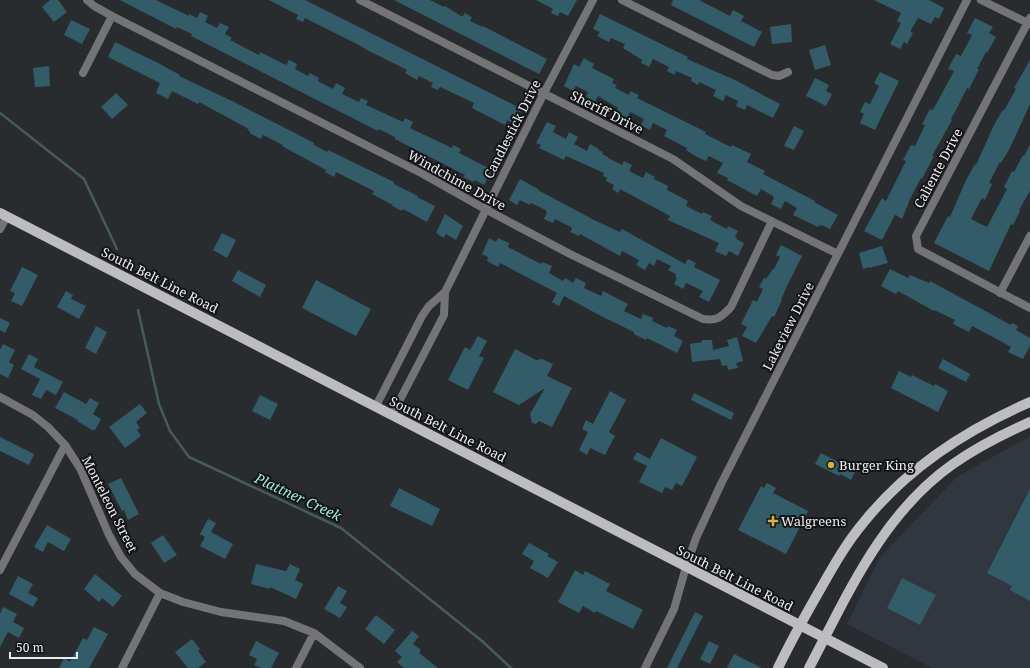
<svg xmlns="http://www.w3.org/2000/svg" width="1030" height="668" viewBox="0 0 1030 668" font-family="'Noto Serif',serif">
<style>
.built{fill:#30373e}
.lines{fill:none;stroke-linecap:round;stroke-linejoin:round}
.stream{stroke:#475c5a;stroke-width:2.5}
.building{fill:#325c67}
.minor{stroke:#747476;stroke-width:8}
.primary{stroke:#bdbdc1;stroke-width:10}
.poi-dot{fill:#dcb233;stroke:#131416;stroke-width:1.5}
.labels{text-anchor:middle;stroke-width:4;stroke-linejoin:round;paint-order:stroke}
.street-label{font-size:13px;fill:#eceef0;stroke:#131416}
.poi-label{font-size:13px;fill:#eceef0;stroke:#131416;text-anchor:start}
.water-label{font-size:14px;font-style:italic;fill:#9cece1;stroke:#131416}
</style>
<rect width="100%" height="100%" fill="#292c2f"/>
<!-- built -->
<path class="built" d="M1030 436V668H932L847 624 880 557 957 477Z"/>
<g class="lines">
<!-- stream -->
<path class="stream" d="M0 113 84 179 117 249
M138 310 159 404 170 431 189 457 341 528 482 641 511 668"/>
</g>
<!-- building -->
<path class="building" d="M50 0H58L67 12 54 22 42 7Z
M120 0H156L189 16V14L197 18 200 12 208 16 205 22 217 28 220 23 229 27 225 34 232 38 230 40 259 55 260 52 286 65 289 60 297 64 295 69 308 76 310 73 319 78 318 81 333 89 336 83 345 88 342 94 359 102 361 98 368 101 366 105 403 122 405 118 413 122 410 128 452 148 453 145 461 149 459 153 492 170 484 185 475 180 474 182 463 177 465 175 395 139V137L379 129 378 131 191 36 192 34 177 27 176 29Z
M269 0H305L522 109 514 124 507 120 505 125 472 108 474 103 440 87 438 90 431 87 433 83 419 76 417 80 405 73 407 70 369 51 357 44 305 18 303 22 296 19 298 15Z
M394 0H430L444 7 445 6 461 16H463L465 13 472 17 470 21 483 27V26L547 59 539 74Z
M536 0H577L568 16 560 12 558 16 551 13 553 9Z
M673 0H699L730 16 733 10 744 16 741 21 762 32 754 47 671 5Z
M874 0H929L944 8 939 19 935 17 931 24 918 18 911 30V32L913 33 907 44 904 42 900 49 890 44 901 23 897 21 901 13Z
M600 14 688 57 687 59 735 80 780 104 773 118 747 105 745 110 736 106 738 101 726 95 723 101 713 96 716 90 699 82 698 85 691 81 692 78 676 71 675 75 667 71 669 67 653 59 649 67 641 63 642 60 623 48 625 44 611 38 609 42 597 36 600 32 593 29Z
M975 18 993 27 989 33 996 37 987 53 986 52 977 69H979L969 89 967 88 958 106 951 119 952 120 932 156H934L922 179 921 178 911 197 902 219 895 215 882 240 864 231 882 198 886 201 906 161 903 160 911 145 915 146 925 125 922 124 930 109 933 110 954 71 948 69 956 54 961 56 972 35 967 33Z
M71 20 90 29 82 44 64 35Z
M791 24 792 42 772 44 770 27Z
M115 42 158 63 180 75 179 76 234 102 297 134 314 143V145L327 152 328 150 394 182V184L418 196 417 197 435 206 427 222 403 209 402 211 392 206 393 205 372 194 374 191 336 172 334 177 325 172 326 170 282 146 283 145 263 135 261 139 251 134 247 128 199 102 198 104 172 91 168 99 156 93 160 83 108 57Z
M825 45 831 65 815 70 809 50Z
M584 58 594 64 592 68 614 79 612 83 617 85 615 88 629 95 630 91 639 95 637 98 706 132 705 134 731 147 732 145 751 154 747 162 765 171 763 174 815 201 814 202 838 215 830 229 822 225 821 226 819 225 818 227 793 215 797 208 785 201 781 209 771 204 774 198 773 197V196L761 189 757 196 727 180 728 178 717 173 723 163 709 156 706 161 697 157 686 150 687 148 664 136 667 130 653 123 650 130 641 125 644 119 630 112 627 118 616 113 618 108 598 96 595 102 586 97 588 92 576 86 573 91 564 86 574 64 579 67Z
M1030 60V104L1010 148 1001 163 1000 162 989 183 992 184 985 200 982 198 971 219 987 227 1007 189 1004 187 1012 171 1014 172 1023 155 1024 156 1030 145V191L1019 210 1020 211 1013 225 1011 224 989 271 934 243 948 216 950 217 966 180 975 164 976 165 994 125 1002 111 1005 109 1016 89 1014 88Z
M49 66 50 86 35 87 33 68Z
M880 72 899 81 875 130 860 123 864 114 860 112 865 102 870 104 879 86 874 83Z
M815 78 829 85 826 91 832 94 826 106 806 96Z
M116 93 128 105 112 119 101 107Z
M547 122 556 126 553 132 566 139 569 132 578 137 574 144 587 151 590 144 599 149 598 150 603 152 602 154 608 157V158L622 165 624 161 632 165 629 171 643 178 646 172 655 177 654 179 668 186 667 190 688 201 686 206 702 214 703 212 712 216 710 220 727 229 728 226 738 231 735 237 737 238 736 239 744 243 738 256 729 251 726 256 715 251 719 243 668 220 670 216 620 189 618 193 612 189 614 185 606 181 607 178 603 176 604 173 566 156 564 160 539 148 541 145 536 143Z
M794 126 804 131 794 150 784 146Z
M520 179 538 189V190L594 220 620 232 622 229 685 264 688 259 696 263 694 267 720 280 709 302 699 297 703 291 686 283 683 289 674 284 677 278 675 277 676 274 668 270 671 266 657 259 654 266 649 263 645 270 636 265 639 260 622 251 620 256 580 234 579 236 570 232 572 229 571 227 555 219 553 223 544 219 547 212 546 211V210L531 203 530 205 520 200 517 205 509 200Z
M445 214 463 226 456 240 446 234 444 238 436 233Z
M222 233 236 240 227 258 213 250Z
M489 238 496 242 498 238 509 243 508 247 541 264 542 262 552 266 549 273 563 281 565 278 573 283 576 278 586 283 584 288 601 296 603 291 628 304 624 311 641 319 643 314 653 318 652 321 667 328 668 326 677 330 674 336 683 341 677 353 647 338 646 340 634 334V332L601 316 564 296 559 306 552 302 557 293 500 263 498 267 487 261 488 257 482 254Z
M781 245 802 256 787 286 781 300H782L774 317 772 316 756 343 742 336 747 327 741 324 753 300 757 302 763 289 759 287 764 278 766 279 773 269H774L780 257 776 255Z
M882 246 888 263 869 268V267L863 269 859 253Z
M22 267 38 275 22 306 11 301 15 293 10 291Z
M890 269 908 278 910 275 929 283 930 281 1011 325 1012 323 1018 326 1016 330 1030 338V346L1023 359 1008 352 1011 347 993 337 972 326 969 332 953 324 955 320 934 310V311L898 291 896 294 881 286Z
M238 270 266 285 260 297 232 281Z
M316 280 371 309 356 336 302 308Z
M66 291 73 295 71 299 86 306 79 319 57 307Z
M0 318 10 323 5 333 0 330Z
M96 326 107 332 96 354 85 348Z
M478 336 487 341 479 356 484 358 468 390 448 380 465 347 470 350Z
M737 337 743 361 736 363 738 368 728 370 727 365 722 366 720 359 692 362 690 344 702 342V340H712L713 350 729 346 727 340Z
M3 344 15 350 9 362 14 365 8 378 0 374V350Z
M515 349 536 360 542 359 553 364 547 376 572 388 552 427 539 421 536 424 532 423 530 414 545 388 519 405 493 392Z
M29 354 38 359 34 367 63 382 56 395 46 390 41 399 32 395 40 379 21 369Z
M943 359 970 374 966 382 938 368Z
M899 371 911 377 912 375 934 386 935 384 948 391 938 412 891 388Z
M610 391 626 400 609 432 615 436 605 455 590 448 587 455 579 450 588 432 582 429 586 420 593 424Z
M64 392 86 404 90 398 99 403 93 414 101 419 95 430H92L77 421 78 420 55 408Z
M694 393 734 413 731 420 691 400Z
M260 395 278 404 270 420 252 411Z
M140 404 147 413 136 422 140 428 137 430 141 436 125 448 109 427Z
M0 437 34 454 29 465 0 451Z
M661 438 697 457 682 486 676 483 672 490 665 487 662 493 639 482 647 466 633 459 637 452 650 459Z
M821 453 844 465 843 466 855 472 851 480 840 474 839 476 815 464Z
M121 478 139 514 128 520 124 510 122 511 108 484Z
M767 483 776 488 773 493 808 511 786 554 738 530 761 486 764 488Z
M399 488 440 509 432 526 390 506Z
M1030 489V601L1010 590 1012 586 987 573Z
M208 519 216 523 211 532 233 544 225 559 200 546 205 537 200 534Z
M47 525 71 539 64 551 48 542 43 552 34 547Z
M163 535 177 555 164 563 151 543Z
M529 543 549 554 547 556 558 562 548 578 530 568 534 561 522 554Z
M256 564 286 571 290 564 300 569 295 580 303 584 296 599 270 587V589L251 584Z
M575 570 583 575 585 571 610 584 606 591 643 610 633 629 596 611 595 613 583 606 579 613 558 602Z
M95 574 122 596 113 607 102 598 99 602 84 589Z
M18 576 33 584 28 593 38 598 33 607 9 594Z
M902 578 936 595 920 625 887 608Z
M338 586 347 591 340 603 347 607 340 618 324 609Z
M3 607 17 614 13 622 24 628 19 638 8 632 0 647V614Z
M695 612 703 616 677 668H667Z
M376 615 395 630 384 644 365 629Z
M94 627 108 634 89 668H59L64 658 70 662 83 638 87 640Z
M412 631 419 636 413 644 421 650 419 653 438 668H404L397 662 402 657 395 651Z
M192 639 200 649 198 651 206 662 198 668H188L175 652Z
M256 641 279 653 271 668H261L254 665 257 659 249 655Z
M709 641 719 646 710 664 700 659Z
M734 654 762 668H727Z"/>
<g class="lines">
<!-- minor -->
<path class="minor" d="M87 0 94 6 112 16 423 174 485 209 570 254 703 319C718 321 721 317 731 307L772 221
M360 0 673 159 741 206 838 254
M622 0 772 75 779 76 788 72
M981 0 1030 24
M1030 18 916 236 918 249 1030 308
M83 73 112 16
M0 229 7 216
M1000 293 1030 236
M0 397 33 415 48 427 65 445 80 468 109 535 121 557 135 574 160 593 183 602 221 612 284 621 314 633 360 668
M376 406 422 316 429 306 445 292 544 93 593 0
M392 415 444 315 445 292
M0 570 65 445
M122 668 160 593
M296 668 314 633
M645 668 674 609 686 567 696 538 721 484 967 0"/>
<!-- primary -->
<path class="primary" d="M0 213 883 668
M778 668C791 641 806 614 821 588 834 565 847 542 864 522 907 468 968 429 1030 402
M809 668C848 594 882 514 953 464 977 447 1003 434 1030 422"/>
</g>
<!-- markers -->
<g class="poi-dot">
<circle cx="831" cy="465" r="4"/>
<path d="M771 515h4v4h4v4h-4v4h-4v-4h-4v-4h4z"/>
</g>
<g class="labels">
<!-- street labels -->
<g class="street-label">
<text transform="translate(607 112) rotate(27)" y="5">Sheriff Drive</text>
<text transform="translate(512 129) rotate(-63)" y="5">Candlestick Drive</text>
<text transform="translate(938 168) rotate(-62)" y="5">Caliente Drive</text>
<text transform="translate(457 180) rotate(29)" y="5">Windchime Drive</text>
<text transform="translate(160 280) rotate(27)" y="5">South Belt Line Road</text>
<text transform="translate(788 326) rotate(-63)" y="5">Lakeview Drive</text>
<text transform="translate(448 429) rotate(27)" y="5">South Belt Line Road</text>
<text transform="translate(110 504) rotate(63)" y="5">Monteleon Street</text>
<text transform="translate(735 578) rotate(27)" y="5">South Belt Line Road</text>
</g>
<!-- poi labels -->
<g class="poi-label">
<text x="839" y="470">Burger King</text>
<text x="781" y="526">Walgreens</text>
</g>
<!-- water labels -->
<g class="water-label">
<text transform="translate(298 497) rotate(25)" y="5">Plattner Creek</text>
</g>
</g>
<!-- scale -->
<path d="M10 652v6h67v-6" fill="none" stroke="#eceef0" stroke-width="2"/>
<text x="16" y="652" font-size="12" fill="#eceef0" stroke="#131416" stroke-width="3" paint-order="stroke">50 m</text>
</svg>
